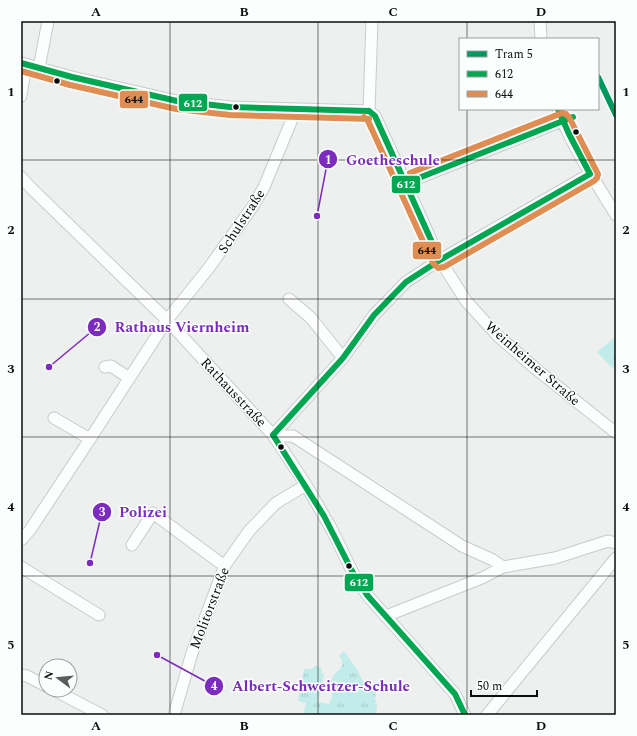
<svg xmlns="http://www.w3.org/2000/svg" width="637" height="736" viewBox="0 0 637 736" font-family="Spectral,serif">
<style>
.park{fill:url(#park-tufts)}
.garden{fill:#c2ece9}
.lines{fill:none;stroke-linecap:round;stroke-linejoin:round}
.stream{stroke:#75c4c1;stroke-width:2.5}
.minor-casing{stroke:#c9cbcb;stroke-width:13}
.minor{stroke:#fcfdfd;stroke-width:11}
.bus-1-casing{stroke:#fafffe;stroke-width:9}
.bus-2-casing{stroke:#fafffe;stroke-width:9}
.bus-1{stroke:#00a651;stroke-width:6}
.bus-2{stroke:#e08d54;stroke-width:6}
.tram-1-casing{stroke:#fafffe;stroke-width:9}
.tram-1{stroke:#00975f;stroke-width:6}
.grid{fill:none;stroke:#0b0c0c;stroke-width:1;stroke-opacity:0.55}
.bus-dot{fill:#0b0c0c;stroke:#fafffe;stroke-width:1.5}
.labels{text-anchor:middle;stroke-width:3;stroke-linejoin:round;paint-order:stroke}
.street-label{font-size:14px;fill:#0b0c0c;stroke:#fafffe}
.leader{fill:none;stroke:#7b2cbf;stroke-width:1.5}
.callout-dot{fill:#7b2cbf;stroke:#fafffe;stroke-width:1.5}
.mark-label{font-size:12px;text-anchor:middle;font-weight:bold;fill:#fff}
.callout-label{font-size:15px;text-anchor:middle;font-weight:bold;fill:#7b2cbf;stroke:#fafffe;stroke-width:3;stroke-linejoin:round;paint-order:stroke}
.line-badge{stroke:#fafffe;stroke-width:1.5}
.badge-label{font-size:11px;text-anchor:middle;font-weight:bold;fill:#fff}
.pale-badge-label{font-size:11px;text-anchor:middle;font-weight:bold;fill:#111}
.neatline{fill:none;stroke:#0b0c0c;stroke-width:1.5}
.grid-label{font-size:13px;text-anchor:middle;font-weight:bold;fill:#0b0c0c}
</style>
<defs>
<pattern id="park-tufts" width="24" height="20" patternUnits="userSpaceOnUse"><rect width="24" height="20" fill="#c2ece9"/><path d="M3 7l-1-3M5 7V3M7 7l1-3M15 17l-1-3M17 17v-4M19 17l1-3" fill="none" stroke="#a5c9c7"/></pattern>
</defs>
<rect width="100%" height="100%" fill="#eef0f0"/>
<!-- park -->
<path class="park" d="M344 651C352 662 360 672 364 685L371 688 377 687 375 698 377 704 376 715H303L306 703 298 701 304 669H311L316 666 322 668 321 673 324 674 318 702 329 704C336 690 330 693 331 682 332 675 338 671 342 666V660L339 656Z"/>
<!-- garden -->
<path class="garden" d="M616 336V364L612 368 597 352Z
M363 690 367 698 349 705 345 696Z"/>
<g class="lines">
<!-- stream -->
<path class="stream" d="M615 359H616"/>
<!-- minor casing -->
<g class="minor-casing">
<path id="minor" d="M540 21 541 39
M21 63 72 77 177 101 230 107 369 111
M39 68 48 21
M21 96 26 64
M558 109C572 147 595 181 616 215
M369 111 375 116 387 142 440 260 466 301 498 336 536 369 616 433
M369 111 372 21
M21 177 31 188 167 320 273 435 306 485 331 528 355 577 367 595 455 694 465 715
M406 183 562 121
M289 299 311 318 343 358
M105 367 111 366 129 378
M273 435 343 358 374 315 406 282 440 260 590 174
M273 435 293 436 462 546 493 560 503 567 555 558 608 541 616 543
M90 439 167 320 208 269 253 206 264 187 293 117V109
M21 540 30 530 90 439 54 418
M132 545 153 513 219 562 225 565
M21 567 99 615
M386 617 391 614 482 578 503 567
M21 675 27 676 46 686
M54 690 102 715
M174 715 192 653 225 565 249 531 276 503 306 485
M487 715 616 558"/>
</g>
<!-- minor -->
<use href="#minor" class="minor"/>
<!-- bus-1 casing -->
<g class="bus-1-casing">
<path id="bus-1" d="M21 63 72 77 177 101 230 107 369 111
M558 109 569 134 590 174
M369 111 375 116 440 260
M406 183 573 117
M273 435 343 358 374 315 406 282 440 260 590 174
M273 435 324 516 352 571 367 595 455 694 465 715"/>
</g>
<!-- bus-2 casing -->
<g class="bus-2-casing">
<path id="bus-2" d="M21 71 70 85 176 109 230 115 369 119
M364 117 368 121 433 263 438 268 444 267 594 181 597 178 598 174 569 117 566 114 562 113 410 173"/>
</g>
<!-- bus-1 -->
<use href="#bus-1" class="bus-1"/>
<!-- bus-2 -->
<use href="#bus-2" class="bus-2"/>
<!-- tram-1 casing -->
<g class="tram-1-casing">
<path id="tram-1" d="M598 77 616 115"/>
</g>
<!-- tram-1 -->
<use href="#tram-1" class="tram-1"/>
</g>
<!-- grid -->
<path class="grid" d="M170 21V715M318 21V715M467 21V39M467 109V715M21 160H616M21 299H616M21 437H616M21 576H616"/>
<!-- markers -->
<g class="bus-dot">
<circle cx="57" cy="81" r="3.5"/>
<circle cx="236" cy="107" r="3.5"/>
<circle cx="576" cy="132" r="3.5"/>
<circle cx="281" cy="447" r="3.5"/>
<circle cx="349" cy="566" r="3.5"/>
</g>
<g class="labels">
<!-- street labels -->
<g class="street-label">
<text transform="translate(241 221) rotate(-57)" y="5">Schulstraße</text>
<text transform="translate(533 363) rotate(41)" y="5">Weinheimer Straße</text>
<text transform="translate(234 392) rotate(47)" y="5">Rathausstraße</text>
<text transform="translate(209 608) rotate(-69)" y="5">Molitorstraße</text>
</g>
</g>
<!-- callouts -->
<path class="leader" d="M317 216L328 159M49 367L97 327M90 563L102 512M157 655L214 686"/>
<g class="callout-dot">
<circle cx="317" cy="216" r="4"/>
<circle cx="49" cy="367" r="4"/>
<circle cx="90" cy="563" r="4"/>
<circle cx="157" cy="655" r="4"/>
<circle cx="328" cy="159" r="10"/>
<circle cx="97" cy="327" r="10"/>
<circle cx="102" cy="512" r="10"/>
<circle cx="214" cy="686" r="10"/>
</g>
<g class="mark-label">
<text x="328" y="164">1</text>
<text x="97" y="331">2</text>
<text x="102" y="516">3</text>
<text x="214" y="690">4</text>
</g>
<g class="callout-label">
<text x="393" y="165">Goetheschule</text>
<text x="182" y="332">Rathaus Viernheim</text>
<text x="143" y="517">Polizei</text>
<text x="321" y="691">Albert-Schweitzer-Schule</text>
</g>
<g class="line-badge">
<rect x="119" y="90" width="30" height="19" rx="4" fill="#e08d54"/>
<rect x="178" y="93" width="30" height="19" rx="4" fill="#00a651"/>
<rect x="391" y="175" width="30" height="19" rx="4" fill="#00a651"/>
<rect x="412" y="241" width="30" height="19" rx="4" fill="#e08d54"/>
<rect x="344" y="573" width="30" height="19" rx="4" fill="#00a651"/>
</g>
<g class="badge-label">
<text x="193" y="107">612</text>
<text x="406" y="188">612</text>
<text x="359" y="586">612</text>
</g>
<g class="pale-badge-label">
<text x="134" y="103">644</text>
<text x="427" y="254">644</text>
</g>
<!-- border -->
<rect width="637" height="736" fill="none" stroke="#fafffe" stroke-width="44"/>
<!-- legend -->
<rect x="459" y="38" width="140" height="72" fill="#fafffe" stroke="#9a9e9d"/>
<rect x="467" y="51" width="20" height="6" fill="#00975f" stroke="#9a9e9d"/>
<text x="495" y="58" font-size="12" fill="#0b0c0c">Tram 5</text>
<rect x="467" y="71" width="20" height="6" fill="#00a651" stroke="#9a9e9d"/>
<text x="495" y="78" font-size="12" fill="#0b0c0c">612</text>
<rect x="467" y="91" width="20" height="6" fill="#e08d54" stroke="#9a9e9d"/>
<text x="495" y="98" font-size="12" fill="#0b0c0c">644</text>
<!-- north arrow -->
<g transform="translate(58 678) rotate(286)"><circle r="19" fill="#fafffe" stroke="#9a9e9d"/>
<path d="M0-3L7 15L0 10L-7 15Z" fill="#5a5c5c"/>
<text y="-6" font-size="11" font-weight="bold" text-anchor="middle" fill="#0b0c0c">N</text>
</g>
<!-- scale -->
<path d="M471 690v6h66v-6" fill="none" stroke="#0b0c0c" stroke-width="2"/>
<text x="477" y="690" font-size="12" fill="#0b0c0c" stroke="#fafffe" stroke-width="3" paint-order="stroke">50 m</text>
<rect x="22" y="22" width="593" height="692" class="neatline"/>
<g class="grid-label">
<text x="96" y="16">A</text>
<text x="244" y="16">B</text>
<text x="393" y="16">C</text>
<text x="541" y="16">D</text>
<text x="11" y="96">1</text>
<text x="626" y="96">1</text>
<text x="11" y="234">2</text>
<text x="626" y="234">2</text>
<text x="11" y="373">3</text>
<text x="626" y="373">3</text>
<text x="11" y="511">4</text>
<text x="626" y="511">4</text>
<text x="11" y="649">5</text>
<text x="626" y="649">5</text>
<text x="96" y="730">A</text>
<text x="244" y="730">B</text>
<text x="393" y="730">C</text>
<text x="541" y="730">D</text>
</g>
</svg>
